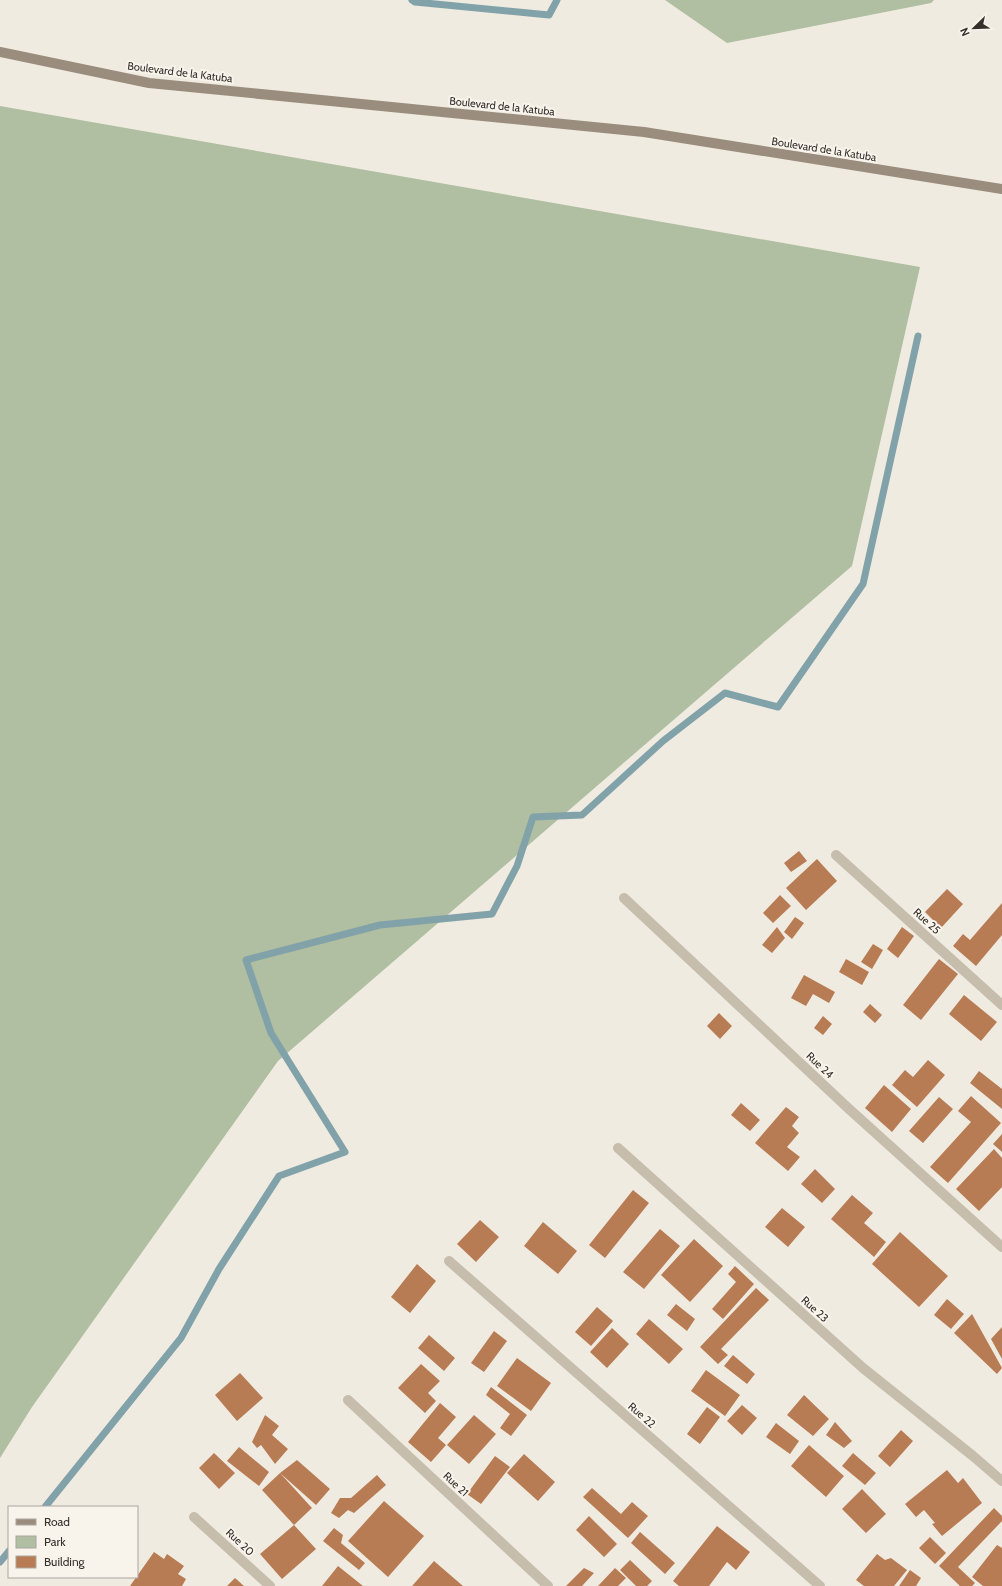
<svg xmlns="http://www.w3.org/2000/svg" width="1002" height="1586" viewBox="0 0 1002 1586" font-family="Cabin,sans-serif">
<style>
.green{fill:#b0bea1}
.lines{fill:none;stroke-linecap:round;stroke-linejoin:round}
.stream{stroke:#82a2aa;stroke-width:7}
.building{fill:#b87c55}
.street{stroke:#c7bdad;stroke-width:10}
.secondary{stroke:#9b8d7e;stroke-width:10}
.labels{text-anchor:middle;stroke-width:4;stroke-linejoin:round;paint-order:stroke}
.street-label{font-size:11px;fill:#36302b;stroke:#f8f4ec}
</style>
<rect width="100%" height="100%" fill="#f0ebe0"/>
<!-- green -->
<path class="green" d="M665 0H934L931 3 727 43Z
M0 106 920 267 852 566 278 1061 32 1407 0 1458Z"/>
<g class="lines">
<!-- stream -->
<path class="stream" d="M412 0 415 2 549 15 557 0
M45 1507 181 1338 219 1269 279 1176 345 1152 271 1033 246 960 380 925 492 914 517 866 533 817 582 815 663 741 725 693 778 707 863 584 918 336
M0 1562 9 1551"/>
</g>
<!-- building -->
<path class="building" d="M799 851 807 861 791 872 784 863Z
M817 859 837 881 806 910 786 888Z
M947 889 963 904 941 928 925 912Z
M780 895 791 906 773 923 763 913Z
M1002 903V935L976 966 953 946 963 934 970 940Z
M795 917 804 923 792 939 784 932Z
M777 927 785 938 772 953 762 945Z
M902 927 914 936 898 958 887 949Z
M873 944 883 950 872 969 861 962Z
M846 959 869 972 862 985 839 972Z
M939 959 958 974 921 1020 903 1005Z
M804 975 835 992 829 1003 813 994 806 1006 791 998Z
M964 995 997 1022 981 1041 949 1014Z
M870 1004 882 1015 875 1023 863 1012Z
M719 1013 732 1026 720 1039 707 1026Z
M823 1016 832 1024 823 1035 814 1028Z
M928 1060 945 1075 917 1107 892 1085 905 1070 913 1077Z
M979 1071 1002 1089V1109L970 1083Z
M884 1085 911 1109 892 1132 865 1108Z
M971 1096 1001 1123 948 1183 930 1167 971 1122 958 1111Z
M939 1097 953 1109 923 1143 909 1131Z
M741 1103 760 1120 750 1131 731 1115Z
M786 1107 799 1117 792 1126 799 1133 787 1147 800 1157 788 1171 755 1143Z
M1002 1134V1152L993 1144Z
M994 1149 1002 1158V1187L979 1211 956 1189Z
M815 1169 835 1189 822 1203 801 1184Z
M633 1190 649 1203 605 1258 589 1245Z
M852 1195 873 1213 864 1223 886 1242 874 1257 831 1219Z
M782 1208 805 1227 788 1247 765 1227Z
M480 1220 499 1237 476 1262 457 1244Z
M543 1222 577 1251 558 1274 524 1246Z
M660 1229 680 1246 644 1289 623 1272Z
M900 1232 948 1276 919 1307 872 1264Z
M694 1239 723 1266 690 1302 661 1275Z
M417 1264 436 1281 410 1313 391 1297Z
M735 1266 754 1284 723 1319 712 1309 736 1282 728 1274Z
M756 1288 769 1300 721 1349 728 1355 718 1364 700 1347Z
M947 1299 964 1314 951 1329 934 1315Z
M676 1304 695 1319 687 1331 667 1315Z
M597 1307 613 1321 591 1346 575 1332Z
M972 1314 1002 1368 997 1374 954 1333Z
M649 1319 683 1349 669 1364 636 1334Z
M1002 1327V1359L991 1339Z
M612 1328 629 1344 607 1368 590 1352Z
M494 1331 507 1341 484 1372 471 1363Z
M429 1335 455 1358 444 1371 418 1348Z
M733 1355 755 1374 747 1384 724 1366Z
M517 1358 551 1383 531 1411 497 1386Z
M421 1364 440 1381 428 1393 436 1401 425 1413 398 1388Z
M706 1370 740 1395 725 1416 691 1391Z
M240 1373 263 1398 237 1421 215 1395Z
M491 1387 527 1415 511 1436 500 1428 510 1414 486 1395Z
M804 1395 829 1419 813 1436 787 1415Z
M440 1403 456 1417 438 1438 446 1445 431 1462 408 1442Z
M742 1405 757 1418 742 1435 727 1421Z
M707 1407 720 1417 700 1444 687 1434Z
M265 1415 279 1426 272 1435 288 1449 275 1464 261 1445 257 1448 252 1442Z
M474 1415 496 1434 469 1464 447 1445Z
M835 1422 852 1441 844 1448 826 1435Z
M776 1423 799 1441 790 1454 766 1437Z
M901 1430 913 1441 890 1467 878 1456Z
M809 1445 844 1476 826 1497 791 1466Z
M239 1447 269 1472 259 1486 227 1461Z
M214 1453 235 1473 219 1489 199 1468Z
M853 1453 876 1473 865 1485 842 1466Z
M524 1454 555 1482 538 1501 507 1473Z
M495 1456 510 1467 481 1504 467 1494Z
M297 1460 330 1489 316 1505 280 1473 312 1508 294 1525 262 1490 280 1473Z
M947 1470 958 1483 963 1478 982 1503 942 1536 932 1524 935 1523 924 1510 916 1517 905 1504Z
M377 1475 386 1485 354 1513 348 1510 339 1518 331 1513 340 1498H351Z
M592 1488 621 1514 632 1502 648 1516 628 1538 583 1497Z
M862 1489 886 1514 866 1533 842 1509Z
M384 1501 424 1536 388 1577 348 1541Z
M994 1508 1002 1516V1521L958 1567 975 1583 972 1586H960L939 1566Z
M589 1516 617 1544 604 1557 576 1530Z
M294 1525 316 1549 282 1579 260 1554Z
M717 1526 750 1552 736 1570 727 1562 709 1586H679L673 1581Z
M334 1528 343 1535 341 1543 365 1563 359 1570 323 1541Z
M640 1532 675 1563 665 1574 631 1543Z
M930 1537 946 1553 935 1564 919 1548Z
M997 1545 1002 1548V1586H983L972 1577Z
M154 1552 164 1559 167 1554 184 1566 178 1574 186 1579 182 1586H130Z
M877 1554 885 1560 891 1558 907 1570 894 1586H864L856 1580Z
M630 1560 652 1581 647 1586H636L620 1570Z
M434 1561 463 1586H412Z
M338 1566 363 1586H322Z
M584 1568 594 1573 582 1586H566Z
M615 1568 626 1578 618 1586H598Z
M910 1570 921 1578 916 1586H899Z
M235 1578 244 1586H227Z"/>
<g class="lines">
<!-- street -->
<path class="street" d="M836 855 1002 1005
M624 898 848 1108 1002 1247
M618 1148 863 1368 973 1456 1002 1481
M449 1261 820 1586
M348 1400 548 1586
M194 1517 270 1586"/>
<!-- secondary -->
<path class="secondary" d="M0 52 149 83 644 132 1002 189"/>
</g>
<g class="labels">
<!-- street labels -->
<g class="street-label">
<text transform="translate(180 72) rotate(7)" y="4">Boulevard de la Katuba</text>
<text transform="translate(502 106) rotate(6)" y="4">Boulevard de la Katuba</text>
<text transform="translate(824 149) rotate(9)" y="4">Boulevard de la Katuba</text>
<text transform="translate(927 921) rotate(42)" y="4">Rue 25</text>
<text transform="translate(820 1065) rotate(43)" y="4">Rue 24</text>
<text transform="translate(815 1309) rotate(42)" y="4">Rue 23</text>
<text transform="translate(642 1415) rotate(41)" y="4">Rue 22</text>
<text transform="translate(456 1484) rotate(43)" y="4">Rue 21</text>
<text transform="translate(240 1542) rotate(43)" y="4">Rue 20</text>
</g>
</g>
<!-- legend -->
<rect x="8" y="1506" width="130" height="72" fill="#f8f4ec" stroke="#aaa69f"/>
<rect x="16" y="1519" width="20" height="6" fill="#9b8d7e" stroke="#aaa69f"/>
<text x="44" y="1526" font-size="12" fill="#36302b">Road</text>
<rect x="16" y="1536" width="20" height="12" fill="#b0bea1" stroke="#aaa69f"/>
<text x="44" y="1546" font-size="12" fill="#36302b">Park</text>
<rect x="16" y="1556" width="20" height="12" fill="#b87c55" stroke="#aaa69f"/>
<text x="44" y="1566" font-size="12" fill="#36302b">Building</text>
<!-- north arrow -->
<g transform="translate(974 28) rotate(247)" stroke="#f8f4ec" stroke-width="3" paint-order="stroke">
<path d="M0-3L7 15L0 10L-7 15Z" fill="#36302b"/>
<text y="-6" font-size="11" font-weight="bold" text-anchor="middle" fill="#36302b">N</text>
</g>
</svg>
